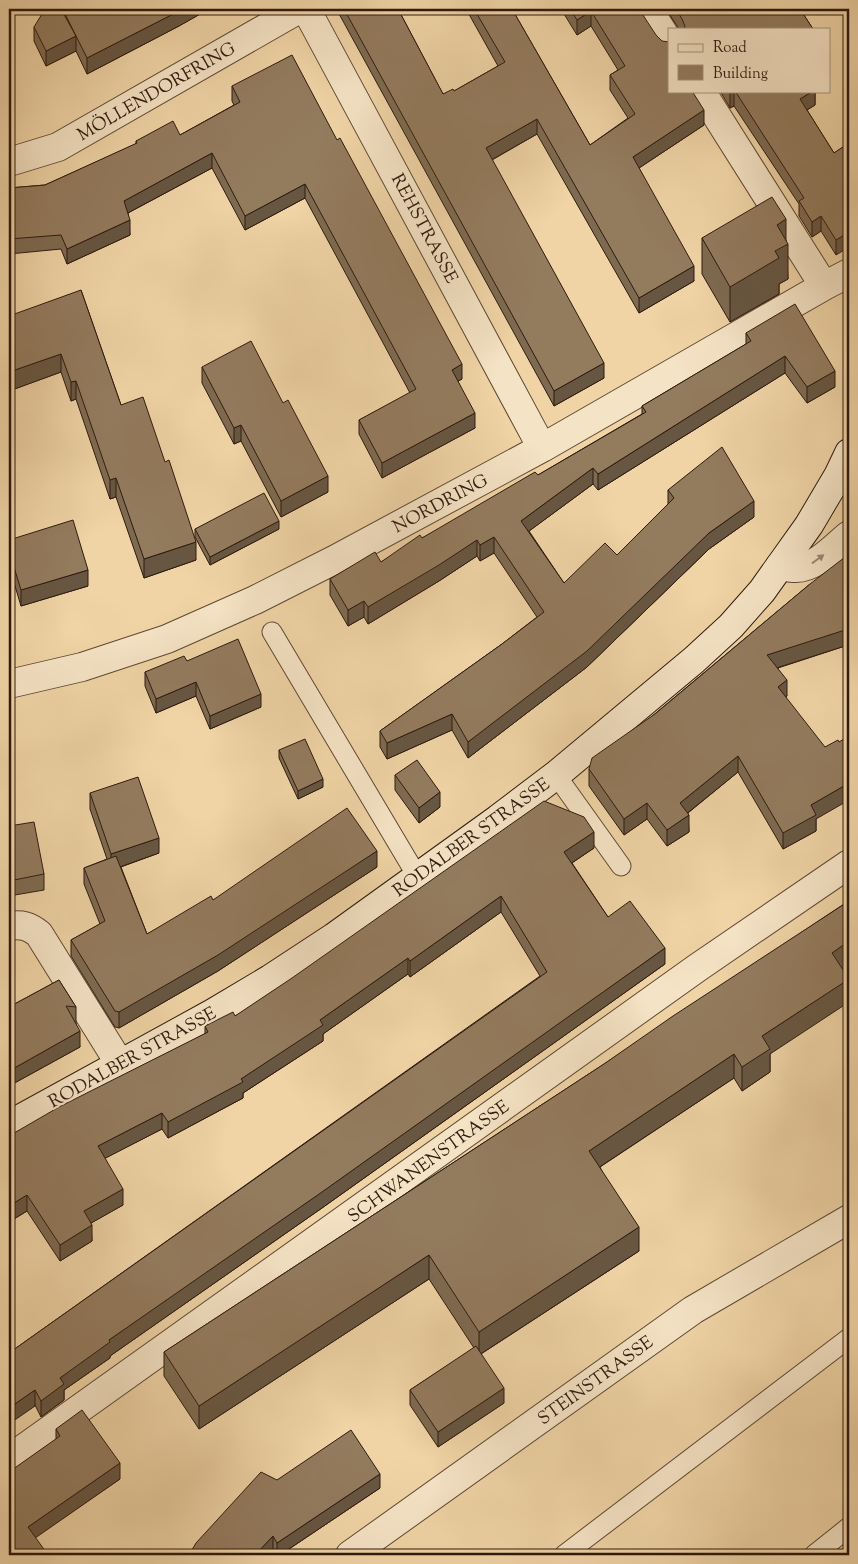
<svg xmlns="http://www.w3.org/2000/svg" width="858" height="1564" viewBox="0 0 858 1564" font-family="'Sorts Mill Goudy',serif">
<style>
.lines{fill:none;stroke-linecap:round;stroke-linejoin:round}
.lane-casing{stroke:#5e4835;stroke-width:21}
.street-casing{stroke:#5e4835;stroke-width:30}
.secondary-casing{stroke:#2e1a0f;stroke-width:30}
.lane{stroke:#f5e3c5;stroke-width:19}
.street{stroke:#f5e3c5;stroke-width:28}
.secondary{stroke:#f5e3c5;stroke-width:28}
.wall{fill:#7e6a51;stroke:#2e1a0f}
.shaded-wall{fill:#675642;stroke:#2e1a0f}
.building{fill:#937b5e;stroke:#2e1a0f}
.oneway{fill:#9b8973}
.labels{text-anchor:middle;stroke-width:4.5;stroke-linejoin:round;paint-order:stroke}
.street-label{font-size:18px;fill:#2e1a0f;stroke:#f5e3c5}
</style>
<rect width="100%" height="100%" fill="#f0d4a6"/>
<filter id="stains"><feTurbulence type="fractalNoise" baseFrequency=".004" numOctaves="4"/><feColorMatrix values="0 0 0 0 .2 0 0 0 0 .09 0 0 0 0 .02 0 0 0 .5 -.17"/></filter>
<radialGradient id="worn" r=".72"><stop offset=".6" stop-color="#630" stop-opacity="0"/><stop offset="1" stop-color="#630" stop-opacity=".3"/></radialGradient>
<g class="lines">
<!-- lane casing -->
<g class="lane-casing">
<path id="lane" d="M272 632 417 876
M556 775 621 866
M564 1555 849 1338
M814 1555 849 1527"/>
</g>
<!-- street casing -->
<g class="street-casing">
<path id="street" d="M306 9 542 448
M648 9 669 42
M701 91 824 286
M9 162 58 147 299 9
M780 566C785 567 791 568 796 568 816 568 835 546 849 535
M9 684 82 667 167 639 255 600 334 560 542 448 824 286 849 273
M9 926C22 924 29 926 39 934L120 1064
M9 1459 697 968 849 864
M350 1555 693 1310 849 1219"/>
</g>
<!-- secondary casing -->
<g class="secondary-casing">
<path id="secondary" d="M9 1125 213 1013 270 979 334 937 498 819 556 775 694 660 731 626 762 591 809 525 838 476 849 453"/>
</g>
<!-- lane -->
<use href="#lane" class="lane"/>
<!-- street -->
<use href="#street" class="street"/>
<!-- secondary -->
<use href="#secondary" class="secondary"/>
</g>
<!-- wall -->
<path class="wall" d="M76 9H209L179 26 87 74 76 51 46 66 34 41V27L65 16Z
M338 9H398L443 94 454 91 498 66 466 9H512L590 145 628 118 610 90V75L618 70 591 26 577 35 561 9H639L704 125 639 168 694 281 639 313 537 134 492 160 604 378 554 406 338 12Z
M666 9H800L813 29H679Z
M232 86 462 379 458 381 475 428 382 478 359 434V420L410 393 305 198 245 230 212 168 128 213 130 235 67 264 61 249 9 254V188L45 185 136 144V141L180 135 234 105 232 101Z
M720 91H815V105L807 110 834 153 849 143 836 255 821 231 812 237 799 216V204L734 106 730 108Z
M702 238 786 240 788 279 779 284V294L730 322 702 274Z
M81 290 121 405 196 560 144 578 116 497 110 499 76 399 71 401 61 372 9 391Z
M746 333 835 387 807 403 785 373 598 490 593 484 529 531 564 583 617 555 668 504V490L754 517 709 549 587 667 468 758 452 730 387 759 380 747V731L502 644 537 617 494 553 480 561 477 556 439 581 368 624 364 617 348 626 330 595V579L381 562 422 538 538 475 642 414V406L746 344Z
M202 367 328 492 281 517 241 441 234 444 202 383Z
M195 529H279L210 565 195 537Z
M9 540 88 586 21 606 9 566Z
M810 584 845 646 778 668 787 696 786 697 816 819V831L783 849 738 772 688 813 689 832 667 846 647 819 624 835 589 786V769Z
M187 661 261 707 210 729 196 696 156 713 145 686V672Z
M279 750 323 787 298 799 279 758Z
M395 775 440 807 419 823 395 790Z
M90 793 159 853 121 867 147 934 213 900 377 867 218 971 119 1028 115 1027 71 956V940L100 924 84 884V868L107 859 90 809Z
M9 826 44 874V890L9 896Z
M594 848 572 863 608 917 665 964 322 1208 110 1356V1358L64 1390V1400L41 1417 9 1353 540 976 501 912 410 977 408 974 323 1034V1041L243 1093V1098L168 1138 162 1129 105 1158 123 1205 91 1223 92 1241 60 1261 27 1211 9 1222V1136L205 1034V1026L235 1016Z
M849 895V964L843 969 770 1054V1072L742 1091 734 1078 600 1167 639 1251 481 1354 504 1403 438 1447 410 1405V1390L474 1348 429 1279 199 1429 164 1376V1352L604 1064 844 904V899Z
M59 980 76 1007V1023L80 1047 9 1086V1007Z
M56 1429 120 1479 9 1555 56 1439Z
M277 1480 380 1488 280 1555H276L273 1551 269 1555Z"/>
<!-- shaded-wall -->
<path class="shaded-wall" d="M183 9H209L179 26 87 74V58Z
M591 11V26L577 35V20Z
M76 36V51L46 66V51Z
M733 91H734V106L730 108V93Z
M813 91H815V105L800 114V99Z
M704 110V125L633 172V157Z
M537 119V134L486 163V148Z
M212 153V168L124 215V201Z
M305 184V198L245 230V216Z
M821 216V231L812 237V222Z
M786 219V245L788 244V279L779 284V294L730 322V287L777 225Z
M130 220V235L67 264V249Z
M849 232V247L836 255V240Z
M694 266V281L639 313V298Z
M61 354V372L9 391V372Z
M785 356V373L598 490V474Z
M604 363V378L554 406V391Z
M462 364V379L452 384V370Z
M835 371V387L807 403V387Z
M76 381V399L71 401V382Z
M475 413V428L382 478V463Z
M241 425V441L234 444V428Z
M593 468V484L521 537V521Z
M328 476V492L281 517V501Z
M116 478V497L110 499V480Z
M754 501V517L709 549 587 667 468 758V742L709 533Z
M279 521V529L210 565V557Z
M494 537V553L480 561V545Z
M477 540V556L439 581 368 624V607Z
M196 542V560L144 578V559Z
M88 570V586L21 606V590Z
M364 601V617L348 626V610Z
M849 627V643L845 646 767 671V655Z
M787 680V696L778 703V687Z
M196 682V696L156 713V699Z
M261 694V707L210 729V716Z
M452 714V730L387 759V743Z
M738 756V772L680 819V803Z
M323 779V787L298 799V791Z
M849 783V800L816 819V831L783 849V833L811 805Z
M440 792V807L419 823V808Z
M647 803V819L624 835V819Z
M689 815V832L667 846V830Z
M594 832V848L564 868V852Z
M159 838V853L111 870V854Z
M377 851V867L218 971 119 1028V1012Z
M501 896V912L410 977V961Z
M849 941V964L832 976V953Z
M665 948V964L322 1208 110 1356V1358L64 1390V1400L41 1417V1401L60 1378 109 1340Z
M408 958V974L323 1034V1041L243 1093V1098L168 1138V1122L241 1079 320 1020Z
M849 979V1002L770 1054V1072L742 1091V1067L762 1036Z
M80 1031V1047L9 1086V1071Z
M734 1054V1078L589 1174V1151Z
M162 1113V1129L98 1162V1146Z
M123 1189V1205L84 1227V1211Z
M27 1195V1211L9 1222V1206Z
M92 1225V1241L60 1261V1245Z
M639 1227V1251L479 1355V1332Z
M429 1255V1279L199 1429V1406Z
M504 1388V1403L438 1447V1432Z
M35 1390V1406L9 1424V1408Z
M120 1463V1479L28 1543V1527Z
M380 1474V1488L280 1555H277V1543Z
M273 1536V1551L269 1555H255Z"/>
<!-- building -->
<path class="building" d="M45 9H61L76 36 46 51 34 27Z
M76 9H183L87 58 65 14Z
M344 9H398L443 94 453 89 454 91 505 62 474 9H512L590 145 635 114 610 75 625 66 591 11 577 20 570 9H639L656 35 662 41 669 42V91H692L704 110 633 157 694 266 639 298 537 119 486 148 604 363 554 391Z
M676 9H800L813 29H684L685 26 682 19Z
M292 55 337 140 340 138 462 364 452 370 475 413 382 463 359 420 416 389 305 184 245 216 212 153 124 201 130 220 67 249 61 235 9 239V188L45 185 137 143 136 141 173 121 180 135 240 102 232 86Z
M735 91H813L800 99 834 153 849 143V232L836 240 821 216 812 222 799 201 804 198Z
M772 197 786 219 777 225 788 244 775 251 779 258 730 287 702 238Z
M81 290 121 405 143 397 165 462 169 460 196 542 144 559 116 478 110 480 76 381 71 382 61 354 9 372V316Z
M795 304 835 371 807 387 785 356 598 474 593 468 521 521 564 583 605 543 617 555 674 498 668 490 722 447 754 501 709 533 587 651 468 742 452 714 387 743 380 731 502 644 544 612 494 537 480 545 477 540 439 565 368 607 364 601 348 610 330 579 375 552 381 562 420 535 422 538 535 472 538 475 646 412 642 406 751 341 746 333Z
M251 341 283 403 288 400 328 476 281 501 241 425 234 428 202 367Z
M264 493 279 521 210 557 195 529Z
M73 520 88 570 21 590 9 551V540Z
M849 554V627L845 630 767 655 787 680 778 687 825 747 838 740 839 742 849 736V783L811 805 816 815 783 833 738 756 680 803 689 815 667 830 647 803 624 819 589 769 592 758 655 714 810 584Z
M238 639 261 694 210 716 196 682 156 699 145 672 184 656 187 661Z
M305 739 323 779 298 791 279 750Z
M417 760 440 792 419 808 395 775Z
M138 777 159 838 111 854 90 793Z
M544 801 584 817 594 832 564 852 608 917 630 901 665 948 322 1192 109 1340 110 1342 60 1378 64 1384 41 1401 35 1390 9 1408V1353L547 972 501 896 410 961 408 958 320 1020 323 1025 241 1079 243 1082 168 1122 162 1113 98 1146 123 1189 84 1211 92 1225 60 1245 27 1195 9 1206V1136L59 1107 208 1032 205 1026 233 1012 235 1016 292 978Z
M347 808 377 851 218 955 119 1012 115 1011 71 940 105 921 84 868 116 856 147 934 211 896 213 900Z
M34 822 44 874 9 881V826Z
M849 895V941L832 953 849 979 762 1036 770 1049 742 1067 734 1054 589 1151 639 1227 479 1332 429 1255 199 1406 164 1352 604 1064 673 1016 846 903 844 899Z
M59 980 76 1007 66 1006 80 1031 9 1071V1007Z
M476 1346 504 1388 438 1432 410 1390Z
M82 1410 120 1463 28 1527 48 1555H9V1472L60 1436 56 1429Z
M351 1430 380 1474 277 1543 273 1536 255 1555H189L196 1543 261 1472 277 1480Z"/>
<!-- one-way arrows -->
<defs><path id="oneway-solid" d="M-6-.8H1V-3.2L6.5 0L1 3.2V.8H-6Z" transform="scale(1.25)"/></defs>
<use class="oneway" href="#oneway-solid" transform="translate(818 559) rotate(-36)"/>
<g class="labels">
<!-- street labels -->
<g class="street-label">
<text transform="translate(156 91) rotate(-30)" y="6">MÖLLENDORFRING</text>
<text transform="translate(425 228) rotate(62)" y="6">REHSTRASSE</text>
<text transform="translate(440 503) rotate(-28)" y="6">NORDRING</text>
<text transform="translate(471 837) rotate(-36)" y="6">RODALBER STRASSE</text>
<text transform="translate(132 1057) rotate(-29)" y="6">RODALBER STRASSE</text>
<text transform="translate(428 1161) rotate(-36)" y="6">SCHWANENSTRASSE</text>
<text transform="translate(595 1380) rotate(-36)" y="6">STEINSTRASSE</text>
</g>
</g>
<!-- margin -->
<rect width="858" height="1564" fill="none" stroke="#f0d4a6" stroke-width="30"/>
<rect x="10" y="10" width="838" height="1544" fill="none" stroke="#2e1a0f" stroke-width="2.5"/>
<rect x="15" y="15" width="828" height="1534" fill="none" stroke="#2e1a0f"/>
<!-- legend -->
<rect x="668" y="28" width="162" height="65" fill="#f5e3c5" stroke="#a5937c"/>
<rect x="678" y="44" width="25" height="8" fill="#f5e3c5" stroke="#a5937c"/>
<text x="713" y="52" font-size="15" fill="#2e1a0f">Road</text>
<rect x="678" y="65" width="25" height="15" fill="#937b5e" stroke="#a5937c"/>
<text x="713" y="78" font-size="15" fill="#2e1a0f">Building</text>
<rect width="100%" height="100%" filter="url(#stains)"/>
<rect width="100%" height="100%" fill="url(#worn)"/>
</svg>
